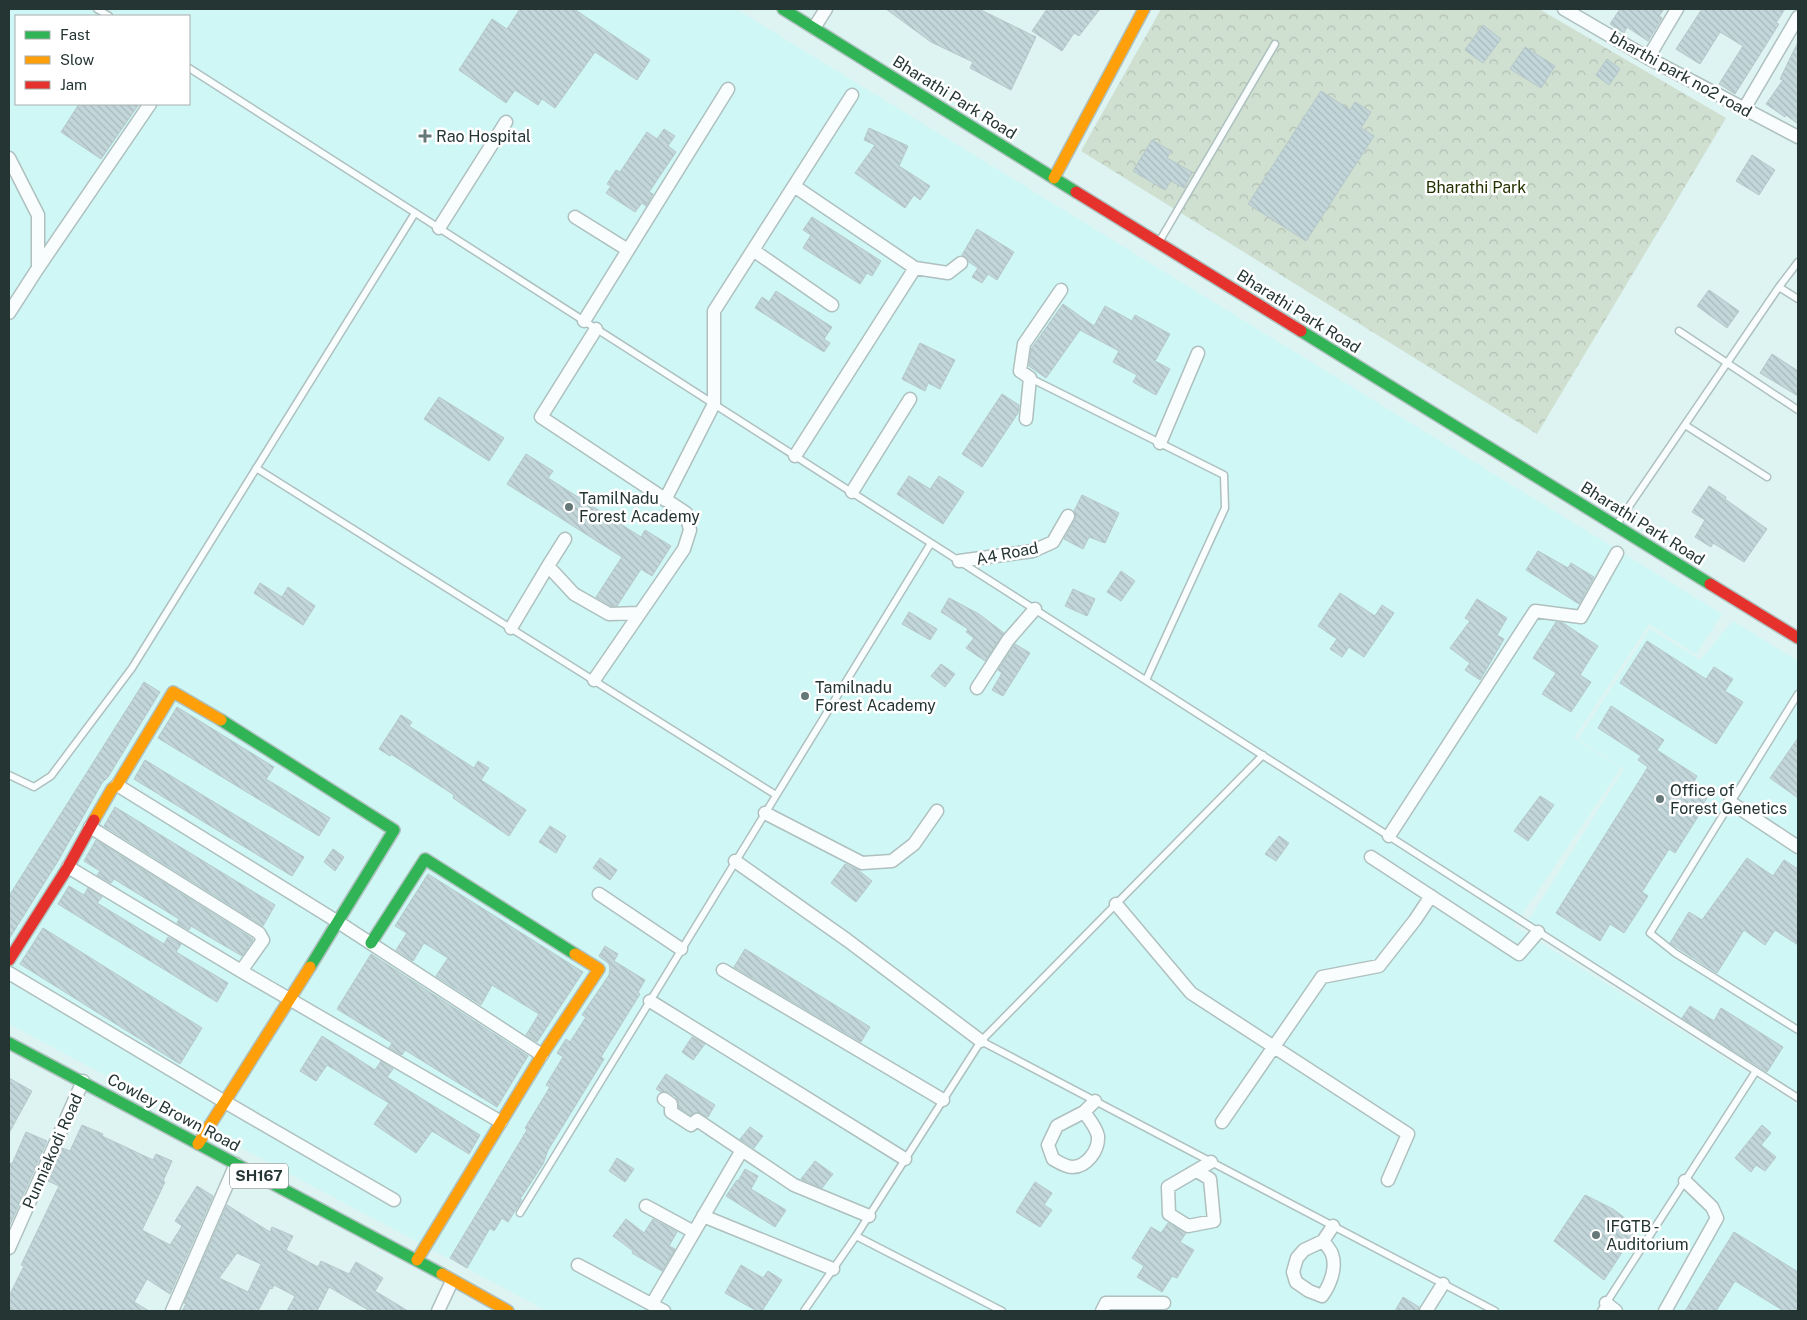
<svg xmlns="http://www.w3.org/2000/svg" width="1807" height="1320" viewBox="0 0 1807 1320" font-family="'Public Sans',sans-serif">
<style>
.built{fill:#cff7f5;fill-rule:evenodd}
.park{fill:url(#park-crowns)}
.building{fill:url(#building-back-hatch);stroke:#b6c7ca;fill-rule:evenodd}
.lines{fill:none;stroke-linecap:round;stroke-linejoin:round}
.lane-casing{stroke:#aec0bf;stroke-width:9}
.street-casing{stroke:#aec0bf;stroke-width:15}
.fast-casing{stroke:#aec0bf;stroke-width:14}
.slow-casing{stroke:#aec0bf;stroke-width:14}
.jam-casing{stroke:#aec0bf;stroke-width:14}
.lane{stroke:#fafdfd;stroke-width:6}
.street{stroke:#fafdfd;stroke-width:12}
.fast{stroke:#30b455;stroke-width:11}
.slow{stroke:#ff9f0a;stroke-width:11}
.jam{stroke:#e5322d;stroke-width:11}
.poi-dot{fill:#657877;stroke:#fff;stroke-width:2}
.labels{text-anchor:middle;stroke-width:5;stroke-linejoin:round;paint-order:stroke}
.shield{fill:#fff;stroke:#667271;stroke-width:1}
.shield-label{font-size:15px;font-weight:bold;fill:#243534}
.street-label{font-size:16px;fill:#243534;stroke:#fff}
.poi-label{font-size:16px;fill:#243534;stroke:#fff;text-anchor:start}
.park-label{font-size:16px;fill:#233100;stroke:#fff}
</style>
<defs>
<pattern id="park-crowns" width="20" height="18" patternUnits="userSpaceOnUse" patternTransform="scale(1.25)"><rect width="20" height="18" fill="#cfdfd0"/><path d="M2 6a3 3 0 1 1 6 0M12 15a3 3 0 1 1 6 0" fill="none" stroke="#b2c0b3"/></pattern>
<pattern id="building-back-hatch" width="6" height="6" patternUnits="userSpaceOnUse" patternTransform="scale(1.25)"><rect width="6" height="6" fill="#c3d7db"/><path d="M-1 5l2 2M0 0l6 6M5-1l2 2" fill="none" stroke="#a7b9bd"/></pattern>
</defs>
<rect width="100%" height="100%" fill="#ddf4f3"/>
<!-- built -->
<path class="built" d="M9 9H736L1722 614 1696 654 1649 624 1574 738 1621 768 1514 926 1798 1104V1311H547L9 1024ZM16 16H189V104H16Z
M1733 621 1798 661V1094L1528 921 1624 769 1578 739 1650 629 1700 660Z"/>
<!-- park -->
<path class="park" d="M1161 9H1539L1726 118 1537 434 1081 151Z"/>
<!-- building -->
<path class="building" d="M520 9H574L650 60 637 80 595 52 555 108 542 99 538 105 515 90 506 103 459 70 492 19 507 29Z
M886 9H979L1036 37 1011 90 970 68 973 62 931 42Z
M1047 9H1100L1079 36 1074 33 1062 51 1032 31Z
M1620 9H1664L1659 16 1662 18 1648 41 1627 27 1624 33 1610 24Z
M1702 9H1785L1776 23 1779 24 1735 94 1719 84 1743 46 1720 32 1700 64 1676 49Z
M1483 25 1501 39 1483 63 1465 50Z
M1798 42V124L1786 115 1785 117 1766 104 1783 80 1780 79Z
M1525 47 1555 66 1541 88 1510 69Z
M1607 59 1620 69 1609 85 1596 75Z
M1321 91 1350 110 1355 102 1371 112 1361 128 1374 136 1306 241 1248 204Z
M79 104H139L101 159 61 132Z
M869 128 908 146 899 166 930 186 920 200 914 195 905 208 855 173 875 145 864 140Z
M664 129 675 136 668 146 676 152 649 192 653 194 646 206 642 203 635 212 606 193 611 186 607 184 616 170 620 172 647 132 657 139Z
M1152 140 1171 151 1167 158 1192 172 1184 188 1171 181 1165 190 1133 171Z
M1752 155 1775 170 1759 195 1736 181Z
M812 217 881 261 872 276 867 273 860 284 803 248 811 235 803 230Z
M977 229 1014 252 997 280 988 274 982 283 972 277 978 268 969 262 967 258 962 255Z
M1709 290 1739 311 1727 328 1697 306Z
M776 291 832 327 824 339 830 343 824 352 755 308 762 297 769 302Z
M1063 304 1094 326 1105 306 1132 321 1135 315 1170 334 1155 361 1170 369 1156 395 1133 382 1137 375 1113 362 1119 351 1080 330 1046 378 1029 366 1031 349Z
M920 343 955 360 940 389 928 383 925 391 902 379Z
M1772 354 1798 371V396L1760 373Z
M1002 394 1019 405 1018 413 982 467 962 454Z
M439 397 504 438 489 461 424 419Z
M526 454 553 471 548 478 641 537 645 530 671 546 652 576 641 569 617 606H611L596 597 622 557 507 484Z
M909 476 930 489 939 476 964 492 943 524 897 494Z
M1709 486 1726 497 1725 499 1767 529 1744 562 1713 543 1711 547 1695 537 1705 520 1692 512Z
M1082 495 1119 513 1105 543 1089 537 1083 549 1064 539 1075 520 1076 516 1074 511Z
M1538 551 1568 568 1571 563 1594 577 1579 604 1526 570Z
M1121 571 1135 581 1121 601 1107 592Z
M260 583 282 597 288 587 315 606 303 625 254 593Z
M1073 589 1095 599 1087 616 1065 606Z
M1340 593 1375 616 1382 605 1394 613 1364 657 1349 647 1342 657 1330 649 1337 639 1318 626Z
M949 598 979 614 1004 633 985 661 966 648 974 638 966 632 968 629 941 612Z
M1477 599 1507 618 1497 635 1504 639 1480 680 1465 670 1470 663 1450 648 1470 621 1465 618Z
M909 612 937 629 930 640 902 624Z
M1556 622 1563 623 1598 646 1580 675 1591 682 1571 712 1542 694 1556 673 1533 658Z
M1647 641 1706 679 1714 667 1733 679 1725 691 1743 702 1716 744 1620 683Z
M1015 644 1030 653 1003 696 992 690 1002 673 998 670Z
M941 664 955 674 945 687 931 676Z
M144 682 160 692 108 777 102 783 58 861 9 939V896Z
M1611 706 1664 740 1657 750 1697 776 1691 787 1707 798 1697 813 1699 815 1675 853 1669 849 1642 892 1648 896 1624 933 1610 924 1600 941 1556 913 1648 767 1638 760 1641 756 1598 728Z
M177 707 274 767 266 779 330 818 319 836 158 738Z
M401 715 412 722 409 726 474 768 478 761 489 768 481 780 526 810 509 836 453 798 454 795 391 754 390 756 379 749Z
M1798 738V798L1770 778Z
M145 760 304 857 292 876 134 779Z
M1540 796 1554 805 1528 841 1514 831Z
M115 807 275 905 263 926 104 826Z
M550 826 566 836 556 853 539 842Z
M1279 836 1289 843 1276 861 1265 854Z
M96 840 253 939V940L242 956 191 926 189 930 177 923 179 919 114 879 111 883 97 875 100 871 84 861Z
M333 849 344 857 335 871 324 862Z
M600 858 617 870 610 880 593 868Z
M1747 858 1773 876 1784 860 1798 869V945L1775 930 1765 945 1744 930 1717 973 1670 943 1689 912 1702 920Z
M845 864 858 870 872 881 856 902 831 883Z
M428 874 583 972 537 1042 526 1035 539 1014 492 985 481 1005 436 976 448 958 424 943 413 961 396 950 407 933 395 926Z
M69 886 84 895 88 888 102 897 97 903 164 944 168 937 181 944 176 952 228 983 217 1002 58 904Z
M43 928 202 1028 180 1064 20 964Z
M605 946 618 954 614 961 645 980 638 992 640 994 601 1057 604 1059 548 1150 543 1164 520 1199 522 1200 508 1222 502 1218 494 1231 490 1228 467 1268 450 1258 527 1130 525 1128 550 1087 546 1085 563 1057 557 1053 566 1039 570 1042 586 1017 582 1015 609 975 610 969 609 964 599 956Z
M745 949 870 1027 861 1042 734 967Z
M371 954 528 1056 497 1107 405 1050 402 1055 389 1048 392 1043 337 1009Z
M1690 1006 1714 1021 1721 1008 1783 1047 1767 1072 1682 1018Z
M322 1036 375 1070 381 1061 393 1069 387 1077 480 1135 469 1154 432 1131 416 1153 374 1124 389 1103 327 1065 316 1081 300 1071Z
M692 1037 705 1044 693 1060 682 1052Z
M666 1074 715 1105 708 1117 697 1112 690 1115 679 1108 678 1101 676 1097 668 1092H661L656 1089Z
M9 1078 32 1091 9 1133Z
M82 1125 103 1134 102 1136 153 1160 156 1154 172 1161 163 1181 165 1182 142 1230 170 1245 182 1226 175 1221 197 1186 213 1196 170 1294 147 1279 134 1302 149 1311H9V1296L24 1266 21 1265 59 1186 48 1181 62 1148 70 1151Z
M1762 1125 1771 1133 1761 1145 1776 1157 1765 1171 1756 1165 1751 1172 1735 1158Z
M750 1127 763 1136 754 1148 740 1139Z
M26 1132 47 1141 9 1227V1163L12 1164Z
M617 1158 634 1169 625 1182 609 1171Z
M815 1161 833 1174 822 1188 801 1179Z
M745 1169 758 1176 751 1189 786 1210 775 1227 726 1196 737 1180 738 1181Z
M1035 1182 1052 1193 1044 1205 1052 1210 1040 1227 1016 1212Z
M1585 1195 1613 1209 1638 1228 1604 1280 1554 1241Z
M227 1205 270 1232 272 1227 293 1236 286 1250 318 1267 321 1261 349 1274 356 1262 383 1278 375 1291 408 1311H370L329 1287 317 1311H287L295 1296 274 1285 272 1289 270 1288 258 1311H182L186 1304 184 1303ZM237 1253 261 1264 248 1292 219 1278Z
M626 1219 644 1233 653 1219 677 1232 669 1246 675 1249 662 1271 632 1253 633 1251 613 1236Z
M1168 1223 1186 1233 1180 1242 1194 1250 1177 1278 1172 1276 1162 1292 1137 1277 1144 1266 1132 1258 1151 1227 1161 1233Z
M1734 1232 1798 1272V1311H1784L1735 1281 1716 1311H1685Z
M741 1265 763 1278 768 1271 782 1280 762 1311H757L725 1293Z
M1403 1297 1419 1307 1418 1311H1395Z"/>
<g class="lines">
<!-- lane casing -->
<g class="lane-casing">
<path id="lane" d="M97 9 109 16
M189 68 1798 1098
M1159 242 1275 44
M1779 287 1798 299
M1679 331 1798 410
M1030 378 1224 475 1225 508 1146 680
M1685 425 1767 477
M256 468 776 795
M1617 524 1779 287 1798 262
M1798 694 1650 933 1675 953 1798 1030
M9 775 34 787 51 776 132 668 415 213
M981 1041 1495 1311
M520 1213 931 543
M856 1236 1002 1311
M804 1311 856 1236 981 1041 1263 755
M1601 1311 1756 1071"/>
</g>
<!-- street casing -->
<g class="street-casing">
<path id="street" d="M1564 9 1648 58 1798 137
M814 28 826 9
M1648 58 1677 9
M1744 109 1798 17
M9 158 38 215V268
M794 186 915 268 948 273 961 263
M575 217 628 250
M439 228 506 122
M753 250 832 305
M9 313 38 268 150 104
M584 321 728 89
M1026 419 1030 378 1020 371 1024 344 1061 290
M1160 443 1198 353
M795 456 915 268
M852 492 910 399
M665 500 714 404V311L852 95
M959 561 1033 551 1053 542 1068 516
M548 566 565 539
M511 628 548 566 574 594 609 614 640 613
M594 680 684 549 690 530 686 513 541 417 596 329
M977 688 1008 640 1035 609
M117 785 338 922 542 1055
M1730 802 1798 847
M765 813 862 863 892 861 914 844 937 811
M90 827 259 933 263 940 241 971
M1389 836 1535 611 1581 617 1617 553
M1371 857 1519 954 1538 932
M735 861 847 940 981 1041
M68 867 241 971 501 1122
M599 894 681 949
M1116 904 1191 993 1408 1134 1388 1180
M723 970 943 1100
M9 973 225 1102 394 1200
M650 1001 905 1159
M664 1099 671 1104V1112L691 1125 697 1120 794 1185 869 1216
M1084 1112C1089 1119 1096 1127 1098 1136 1099 1150 1087 1167 1072 1167 1066 1167 1058 1162 1053 1159L1048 1145 1057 1126 1084 1112 1095 1101
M1222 1122 1322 977 1379 966 1415 920 1431 896
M1197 1171 1210 1179 1214 1221 1188 1226 1169 1214 1168 1187 1211 1162
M646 1206 694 1232
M703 1216 833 1269
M1323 1241C1326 1245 1330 1249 1332 1254 1337 1268 1330 1285 1322 1296L1309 1291 1296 1282 1293 1272 1297 1258 1304 1250 1323 1241 1333 1226
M9 1248 83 1081
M578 1265 664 1311
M1606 1303 1616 1311
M652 1304 742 1150
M172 1311 236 1164
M438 1311 452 1281
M1102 1311 1106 1303H1164
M1426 1311 1443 1284
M1665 1311 1717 1218 1712 1207 1685 1181"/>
</g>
<!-- fast casing -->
<g class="fast-casing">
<path id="fast" d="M783 9 1076 192
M1301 331 1710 584
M221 720 394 830 310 967
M371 943 425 859 575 954
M9 1043 442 1274"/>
</g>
<!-- slow casing -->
<g class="slow-casing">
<path id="slow" d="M1054 178 1144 9
M94 820 112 789 117 785 173 692 221 720
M198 1144 310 967
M417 1260 542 1055 599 969 575 954
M442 1274 508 1311"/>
</g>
<!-- jam casing -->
<g class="jam-casing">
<path id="jam" d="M1076 192 1301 331
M1710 584 1798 638
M9 960 68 867 94 820"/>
</g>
<!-- lane -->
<use href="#lane" class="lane"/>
<!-- street -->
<use href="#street" class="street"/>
<!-- fast -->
<use href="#fast" class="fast"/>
<!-- slow -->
<use href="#slow" class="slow"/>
<!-- jam -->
<use href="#jam" class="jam"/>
</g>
<!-- markers -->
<g class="poi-dot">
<path d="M422.5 128.5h5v5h5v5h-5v5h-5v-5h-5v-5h5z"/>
<circle cx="569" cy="507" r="5"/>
<circle cx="805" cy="696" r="5"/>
<circle cx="1660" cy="799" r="5"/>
<circle cx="1596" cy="1235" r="5"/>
</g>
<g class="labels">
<!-- shield labels -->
<rect class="shield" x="230" y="1163.5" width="58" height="25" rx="4"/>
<g class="shield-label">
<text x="259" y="1181">SH167</text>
</g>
<!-- street labels -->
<g class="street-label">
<text transform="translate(1681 74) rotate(29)" y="6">bharthi park no2 road</text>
<text transform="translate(955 97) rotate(32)" y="6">Bharathi Park Road</text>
<text transform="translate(1299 311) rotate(32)" y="6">Bharathi Park Road</text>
<text transform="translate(1643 523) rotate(32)" y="6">Bharathi Park Road</text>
<text transform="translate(1007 553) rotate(-11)" y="6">A4 Road</text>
<text transform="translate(174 1112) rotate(28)" y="6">Cowley Brown Road</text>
<text transform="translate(52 1151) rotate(-66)" y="6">Punniakodi Road</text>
</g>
<!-- poi labels -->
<g class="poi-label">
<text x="436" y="142">Rao Hospital</text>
<text x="579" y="504">TamilNadu<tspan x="579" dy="18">Forest Academy</tspan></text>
<text x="815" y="693">Tamilnadu<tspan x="815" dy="18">Forest Academy</tspan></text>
<text x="1670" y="796">Office of<tspan x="1670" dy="18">Forest Genetics</tspan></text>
<text x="1606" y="1232">IFGTB -<tspan x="1606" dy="18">Auditorium</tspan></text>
</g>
<!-- park labels -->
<g class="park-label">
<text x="1476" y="193">Bharathi Park</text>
</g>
</g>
<!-- border -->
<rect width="1807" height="1320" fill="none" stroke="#243534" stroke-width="20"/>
<!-- legend -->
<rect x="15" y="15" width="175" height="90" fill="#ffffff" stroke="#a7aeae"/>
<rect x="25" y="31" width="25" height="8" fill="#30b455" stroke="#a7aeae"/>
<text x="60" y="40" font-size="15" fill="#243534">Fast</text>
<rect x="25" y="56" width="25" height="8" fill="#ff9f0a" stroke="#a7aeae"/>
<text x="60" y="65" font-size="15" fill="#243534">Slow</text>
<rect x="25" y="81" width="25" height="8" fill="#e5322d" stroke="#a7aeae"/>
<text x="60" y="90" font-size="15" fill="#243534">Jam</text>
</svg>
